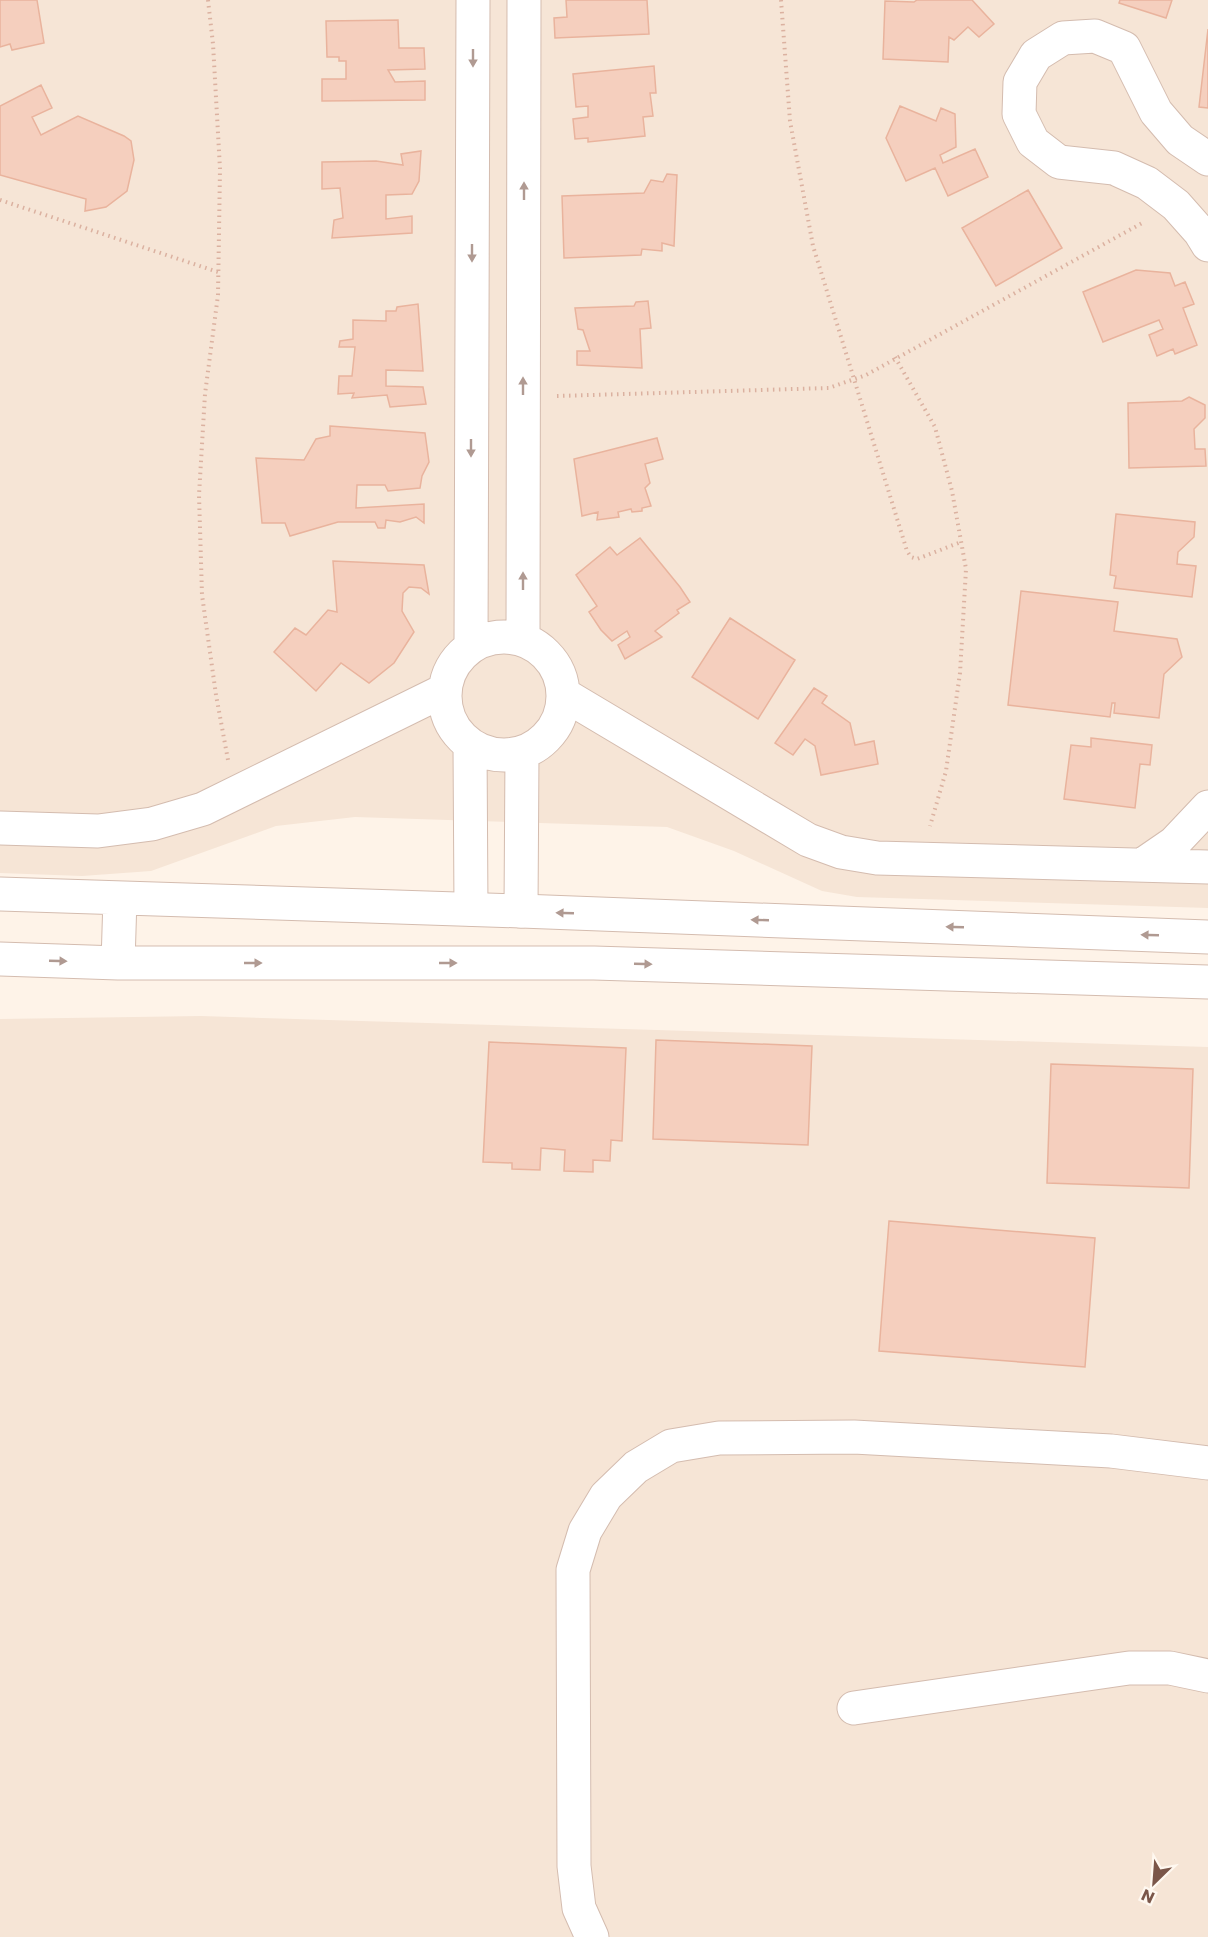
<svg xmlns="http://www.w3.org/2000/svg" width="1208" height="1937" viewBox="0 0 1208 1937" font-family="Poppins,sans-serif">
<style>
.residential{fill:#f6e5d6}
.building{fill:#f5cfbe;stroke:#e9b39d;stroke-width:1.5}
.lines{fill:none;stroke-linecap:round;stroke-linejoin:round}
.minor-casing{stroke:#d4bcaf;stroke-width:35}
.tertiary-casing{stroke:#d4bcaf;stroke-width:35}
.path{stroke:#dbb1a0;stroke-width:4;stroke-dasharray:1.5 4.5;stroke-linecap:butt}
.minor{stroke:#fff;stroke-width:33}
.tertiary{stroke:#fff;stroke-width:33}
.oneway{fill:#b09a92}
</style>
<rect width="100%" height="100%" fill="#fef3e8"/>
<!-- residential -->
<path class="residential" d="M0 0H1208V908L857 897 822 891 734 851 667 827 355 817 276 826 151 871 82 876 0 873Z
M201 1016 1208 1047V1937H0V1019Z"/>
<!-- building -->
<path class="building" d="M0 0H37L44 43 12 50 10 44 0 47Z
M566 0H647L649 34 555 38 554 18 567 17Z
M917 0H972L994 24 979 37 968 27 954 40 949 37 948 62 883 59 885 1 914 2Z
M1120 0H1172L1166 18 1119 3Z
M398 20 399 48H424L425 69 388 70 395 82 425 81V100L322 101V79H346V61H339V57H327L326 21Z
M1208 29V108L1199 107Z
M654 66 656 93H650L653 116 643 117 645 136 588 142V138L575 139 573 119 588 117V106L576 107 573 74Z
M41 85 52 108 32 117 41 135 78 116 124 136 131 141 134 160 127 191 106 207 85 211 86 199 0 175V106Z
M900 106 936 121 941 108 955 114 956 147 940 155 943 163 975 149 988 177 948 196 935 168 906 181 886 138Z
M421 151 419 181 412 194 386 195V219L412 216V233L332 238 334 220 343 218 340 188 322 189V162L376 161 403 165 401 154Z
M667 174 677 175 674 246 662 243V251L642 249 641 255 564 258 562 196 644 193 651 180 663 182Z
M1028 190 1062 248 996 286 962 228Z
M1136 270 1170 273 1175 286 1185 282 1194 304 1183 308 1197 345 1175 354 1173 349 1157 356 1149 335 1163 329 1159 320 1103 342 1083 292Z
M648 301 651 328 640 329 642 368 577 365V351H590L583 330 578 329 575 308 634 306 636 302Z
M418 304 423 371 386 370V386L423 387 426 404 390 407 387 395 352 398 354 393 338 394 339 376H352L355 347H339L340 341 353 339V320L386 321V311H396L397 307Z
M1189 397 1205 405V418L1194 429 1195 449H1205L1206 466 1129 468 1128 403 1182 401Z
M330 426 425 433 429 462 422 476 420 488 388 491 385 485H357L356 508 424 504V523L416 517 400 522 386 520 385 528H378L375 522H338L290 536 285 523H262L256 458 304 460 316 439 330 436Z
M657 438 663 459 645 464 650 483 645 488 651 506 642 508V511L632 512 631 509 618 512 619 517 597 520 598 512 582 516 574 459Z
M1116 514 1195 522 1194 537 1178 552 1177 564 1196 566 1192 597 1114 588 1116 576 1110 575Z
M640 538 680 587 690 602 677 610 679 613 655 631 662 637 625 659 618 645 630 637 627 631 612 641 601 630 589 612 597 606 576 575 610 547 617 555Z
M333 561 424 565 429 594 421 588 409 587 403 593 402 611 414 632 394 663 369 683 341 663 316 691 274 652 295 628 306 635 328 610 337 612Z
M1021 591 1118 602 1114 631 1177 639 1182 657 1164 674 1159 718 1114 713 1115 703H1112L1110 717 1008 705Z
M730 618 795 660 758 719 692 677Z
M814 688 827 696 822 703 850 723 855 745 874 741 878 764 821 775 815 746 805 739 793 755 775 743Z
M1091 738 1152 745 1150 765 1140 764 1135 808 1064 799 1071 745 1091 747Z
M656 1040 812 1046 808 1145 653 1139Z
M489 1042 626 1048 622 1141 611 1140 610 1161 593 1160V1172L564 1171 565 1150 541 1148 540 1170 512 1169V1163L483 1162Z
M1051 1064 1193 1069 1189 1188 1047 1183Z
M889 1221 1095 1238 1085 1367 879 1351Z"/>
<g class="lines">
<!-- minor casing -->
<g class="minor-casing">
<path id="minor" d="M1208 159 1180 140 1156 112 1124 48 1095 36 1063 38 1036 55 1020 82 1019 114 1033 142 1059 162 1114 168 1147 183 1176 205 1200 232 1208 245
M445 696a59 59 0 1 1 118 0a59 59 0 1 1-118 0Z
M523 640 524 0
M471 647 473 0
M563 694 808 840 841 852 877 858 1208 867
M470 745 471 909
M0 828 98 831 152 824 203 809 445 690
M1142 865 1174 843 1208 807
M521 911 522 753
M854 1708 1129 1668H1170L1208 1676
M592 1937 579 1908 574 1866 573 1570 585 1531 606 1496 636 1467 671 1446 719 1438 854 1437 1111 1451 1208 1463"/>
</g>
<!-- tertiary casing -->
<g class="tertiary-casing">
<path id="tertiary" d="M0 894 521 911 1208 937
M0 959 118 963H594L1208 982
M118 963 120 898"/>
</g>
<!-- path -->
<path class="path" d="M208 0 213 44 220 169 218 295 205 394 199 495 202 595 216 695 228 760
M781 0 790 121 813 246 907 551 911 557 917 559 961 542
M0 200 218 272
M895 357 935 427 952 491 966 569 960 673 946 771 930 826
M557 396 829 388 866 375 1144 222"/>
<!-- minor -->
<use href="#minor" class="minor"/>
<!-- tertiary -->
<use href="#tertiary" class="tertiary"/>
</g>
<!-- one-way arrows -->
<defs><path id="oneway-solid" d="M-6-.8H1V-3.2L6.5 0L1 3.2V.8H-6Z" transform="scale(1.5)"/></defs>
<g class="oneway">
<use href="#oneway-solid" transform="translate(473 58) rotate(90)"/>
<use href="#oneway-solid" transform="translate(524 191) rotate(-90)"/>
<use href="#oneway-solid" transform="translate(472 253) rotate(90)"/>
<use href="#oneway-solid" transform="translate(523 386) rotate(-90)"/>
<use href="#oneway-solid" transform="translate(471 448) rotate(90)"/>
<use href="#oneway-solid" transform="translate(523 581) rotate(-90)"/>
<use href="#oneway-solid" transform="translate(565 913) rotate(-178)"/>
<use href="#oneway-solid" transform="translate(760 920) rotate(-178)"/>
<use href="#oneway-solid" transform="translate(955 927) rotate(-178)"/>
<use href="#oneway-solid" transform="translate(1150 935) rotate(-178)"/>
<use href="#oneway-solid" transform="translate(58 961) rotate(2)"/>
<use href="#oneway-solid" transform="translate(253 963)"/>
<use href="#oneway-solid" transform="translate(448 963)"/>
<use href="#oneway-solid" transform="translate(643 964) rotate(2)"/>
</g>
<!-- north arrow -->
<g transform="translate(1154 1883) rotate(205)" stroke="#fff8f0" stroke-width="4.5" paint-order="stroke">
<path d="M0-4.5L10 22L0 15L-10 22Z" fill="#7b5649"/>
<text y="-9" font-size="16" font-weight="bold" text-anchor="middle" fill="#7b5649">N</text>
</g>
</svg>
